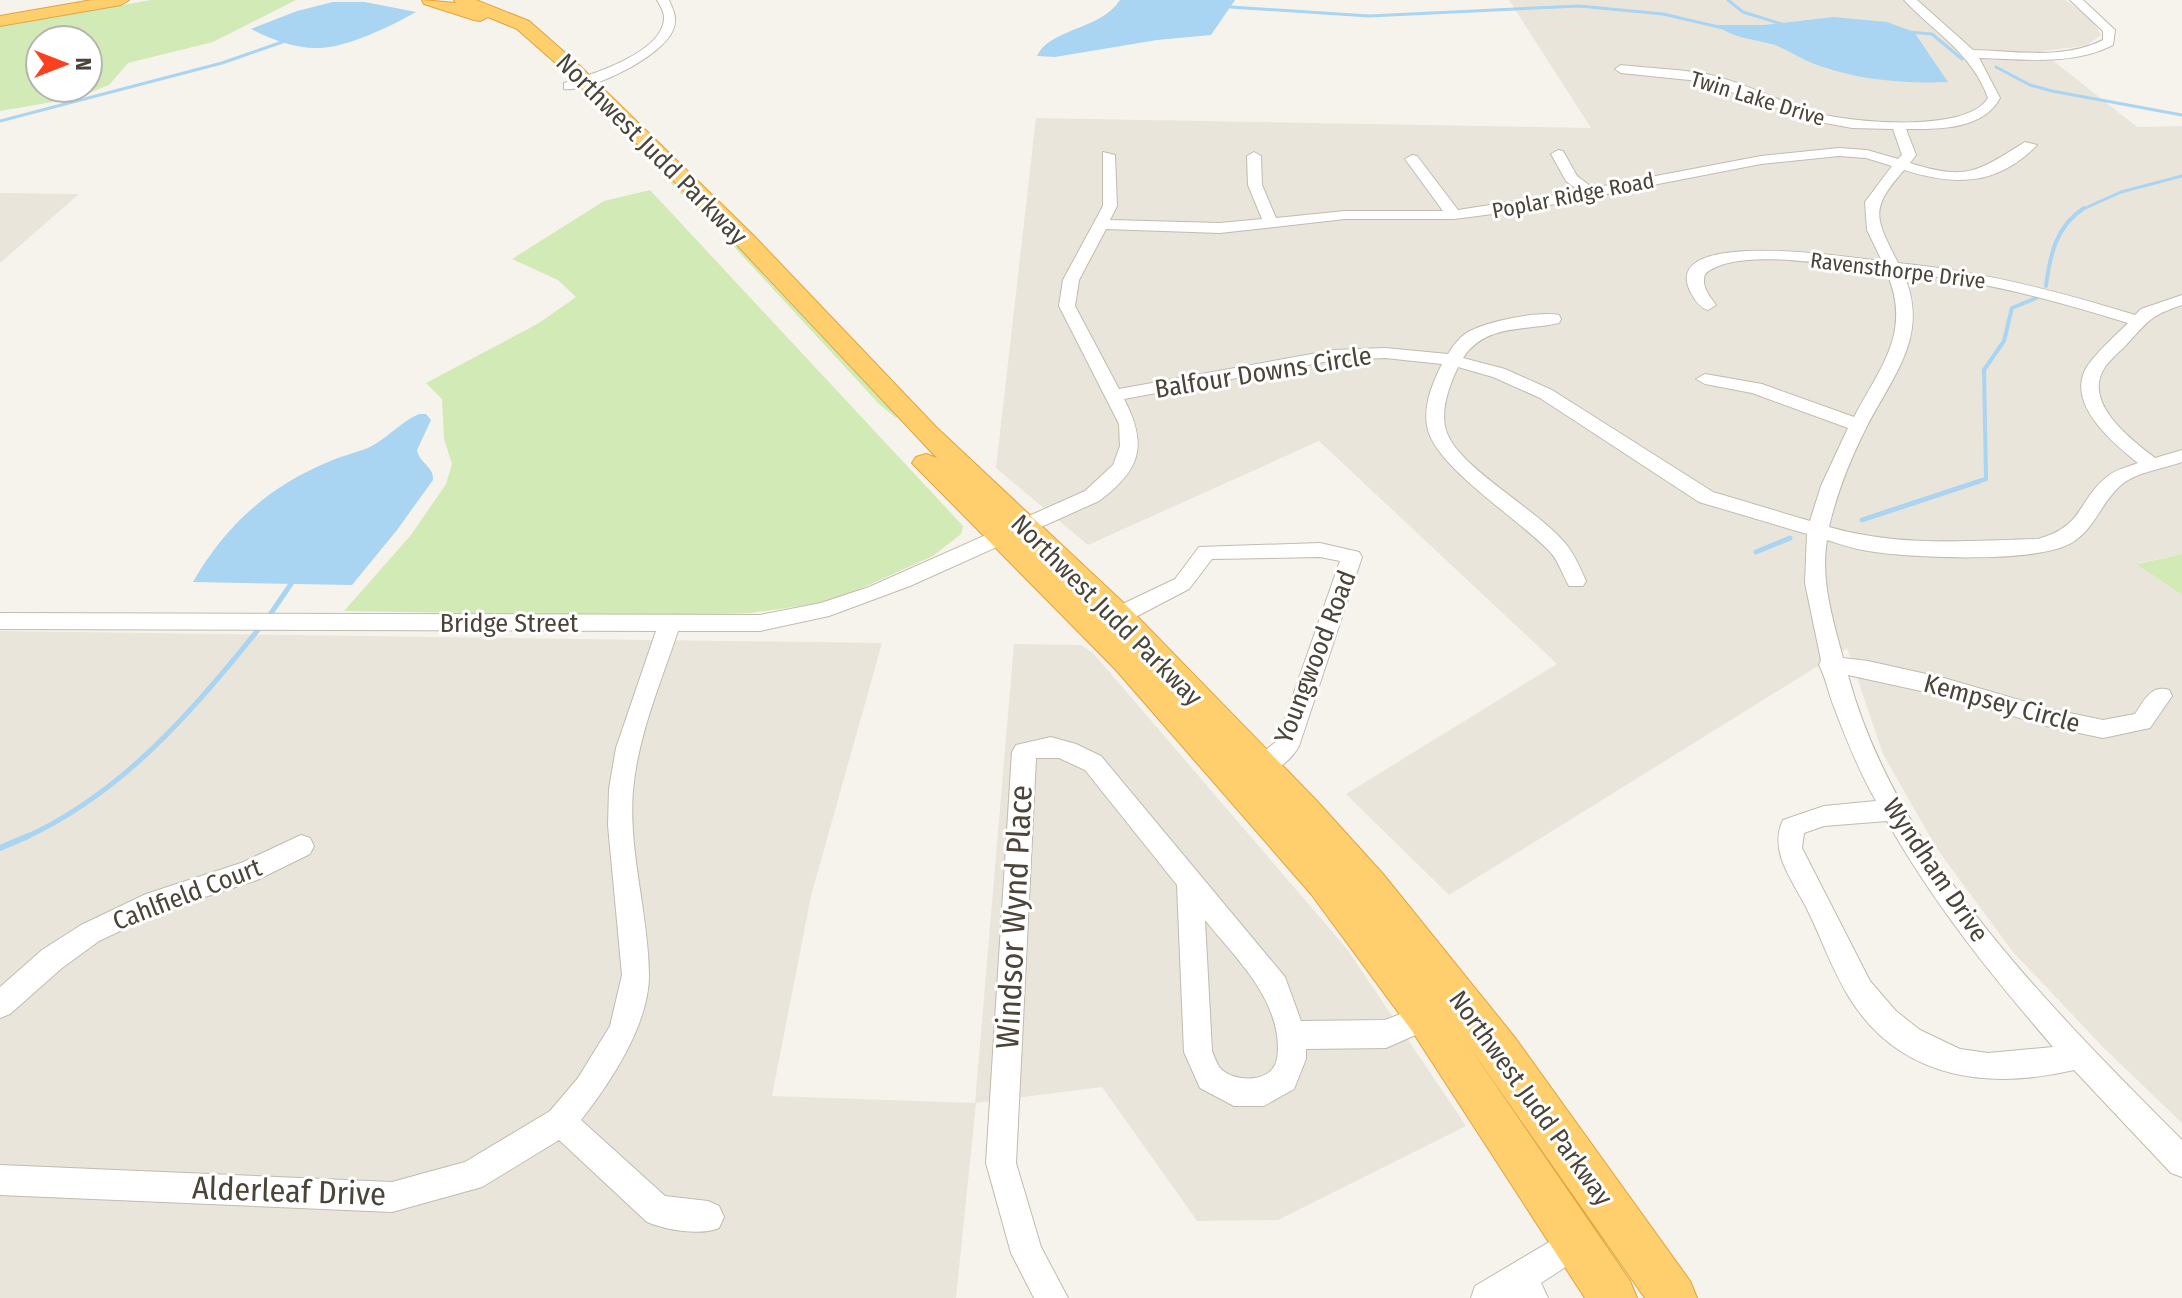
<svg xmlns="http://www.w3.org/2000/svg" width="2182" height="1298" viewBox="0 0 2182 1298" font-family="'Fira Sans Condensed',sans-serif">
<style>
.residential{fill:#eae5da}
.green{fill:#d2eab5;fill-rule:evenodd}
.water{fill:#a9d4f2}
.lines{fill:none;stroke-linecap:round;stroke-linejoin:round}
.stream-far3{stroke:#a9d4f2;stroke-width:3}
.stream-far2{stroke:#a9d4f2;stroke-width:4}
.stream-far1{stroke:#a9d4f2;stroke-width:5}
.stream{stroke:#a9d4f2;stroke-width:6}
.minor-casing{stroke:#c2bbae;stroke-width:2}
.highway-casing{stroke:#e0a43c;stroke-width:2}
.minor{fill:#fff;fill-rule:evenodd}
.highway{fill:#ffcf6e;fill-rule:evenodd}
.labels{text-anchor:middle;stroke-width:6;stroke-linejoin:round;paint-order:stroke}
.far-street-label{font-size:22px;fill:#4b4439;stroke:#fff}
.street-label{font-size:26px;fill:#4b4439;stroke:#fff}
.near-street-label{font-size:32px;fill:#4b4439;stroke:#fff}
</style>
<rect width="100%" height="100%" fill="#f6f3ec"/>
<!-- residential -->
<path class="residential" d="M1509 0H2065L2092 19 2101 35 2086 46 2041 51 2137 127 2182 126V554L2138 563 2182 594V1123L2103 1047 2013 952 1937 849 1883 754 1847 648 1449 895 1346 794 1557 664 1319 441 1088 545 996 468 1036 118 1591 128Z
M0 193 79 194 0 263Z
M0 631 882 643 811 896 772 1096 975 1103 1014 644 1081 645 1094 654 1347 949 1466 1126 1278 1220 1197 1221 1102 1087 976 1103 956 1298H0Z"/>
<!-- green -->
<path class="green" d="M151 0H296L213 42 128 63 109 85 76 98 0 111V27ZM40 40H88V88H40Z
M627 134 640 143 900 416 896 418 879 404 738 251 623 135Z
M650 190 963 526 961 534 933 556 833 601 751 613 637 616 344 611 411 535 446 484 452 464 444 439 442 399 426 383 539 323 576 297 558 280 512 259 604 201Z
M2182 554V595L2137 564Z"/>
<!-- water -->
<path class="water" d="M1120 0H1235L1211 35 1157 40 1055 57 1037 56C1050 28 1101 30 1120 0Z
M333 2H365L416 12C391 26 345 49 316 48 293 48 271 39 251 29L297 11Z
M1833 17 1887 22 1914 32 1948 82C1905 84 1860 80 1820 66 1804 61 1790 51 1775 45 1756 39 1733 39 1717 25H1764Z
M419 414H426L431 420 417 450C419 463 434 466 433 480L397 530 352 585 193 582C225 526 268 487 328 462 341 456 355 453 368 448 387 439 400 422 419 414Z"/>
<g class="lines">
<!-- stream-far3 -->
<path class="stream-far3" d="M1728 0 1743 12 1785 25
M1230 7 1369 16 1579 6 1663 14 1723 28
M1908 32 1932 34 1962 59
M1996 67 2030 85 2052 91 2182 115
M0 121 222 63 288 40
M2081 210 2121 192 2182 176"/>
<!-- stream-far2 -->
<path class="stream-far2" d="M2046 286C2050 255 2056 226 2084 208
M1974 483 1986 479 1984 370 2004 341 2012 308 2036 298"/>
<!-- stream-far1 -->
<path class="stream-far1" d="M1862 520 1980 481
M1756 552 1790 538
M267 619 293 581
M24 838C122 794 195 709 261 626"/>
<!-- stream -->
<path class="stream" d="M0 848 28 836"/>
<!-- minor casing -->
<g class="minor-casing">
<path id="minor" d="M657 0H669C673 10 678 18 673 30 663 56 591 92 564 89V83C591 75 665 52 664 17 664 12 660 5 657 0Z
M1904 0H1917L1973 50C2014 51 2065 60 2103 40V31L2070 0H2083L2115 30 2113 45C2073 66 2023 59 1979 58L2000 98C1983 130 1939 129 1906 129L1916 155 1910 163C1967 181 1977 172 2025 142L2037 145C1997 186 1955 186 1904 170 1869 210 1875 217 1898 263 1979 271 2058 291 2135 315L2141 309 2182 295V305C2150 316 2149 320 2127 344 2120 351 2111 359 2105 367 2081 403 2132 440 2155 458L2182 450V462C2163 469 2135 472 2120 486 2101 503 2095 528 2073 542 2040 564 1909 558 1868 551 1854 549 1840 544 1827 540 1820 580 1833 620 1843 658L1868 661 1944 678 2050 709 2103 720 2135 714C2144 701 2151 684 2169 690L2172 696 2150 728 2103 738 2050 727 1944 696 1848 675C1897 857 2053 1010 2182 1140V1177L2171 1173 2074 1070C1990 1090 1903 1080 1852 1002 1833 973 1822 939 1807 909 1793 881 1768 851 1783 820L1824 806 1876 801C1859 771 1846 739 1834 707 1828 692 1826 678 1819 665L1821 660 1805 583 1807 534 1699 502 1540 398 1493 377 1458 367C1449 386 1439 413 1447 433 1461 470 1544 513 1569 548 1576 558 1581 570 1586 581L1583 586H1569C1563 576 1559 562 1551 553 1522 521 1438 469 1428 430 1422 408 1432 384 1442 364L1385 358 1334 360 1124 399C1148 445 1141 470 1099 501L910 586 829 616 760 631H678C661 682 638 735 633 790 628 851 648 911 649 973 650 1023 611 1082 581 1120L665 1196 708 1201 719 1206 724 1217 719 1228C699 1236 667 1230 647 1222L559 1140 482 1187 392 1212 0 1195V1165L392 1182 465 1162 550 1111 578 1078 610 1026 622 975 608 825 609 789 616 748 656 631 0 629V613L760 615 821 603 869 587 1085 491 1113 465 1120 446 1119 424 1059 306 1063 280 1103 206V152L1115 155 1117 206 1110 220 1220 223 1262 219 1248 185 1247 156 1254 152 1261 156 1262 185 1276 218 1345 211H1443L1405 159 1412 155 1417 156 1458 210 1579 191 1566 181 1551 154 1558 150 1563 151 1577 176 1593 188 1761 156 1839 148 1867 150 1898 159 1902 155 1893 129 1852 128 1815 121 1699 81 1621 73 1615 69 1621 65C1647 68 1675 69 1701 73 1740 80 1778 102 1817 113 1852 123 1968 133 1988 98 1972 53 1935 33 1904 0ZM1839 156 1866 158 1892 166 1865 202 1867 230 1882 261C1858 259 1655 225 1691 293 1695 300 1700 308 1708 310L1716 305C1709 295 1701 287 1705 274 1736 245 1844 267 1886 271 1913 331 1881 366 1854 417L1762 384 1705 374 1696 379 1705 384 1752 393 1848 428 1821 486 1810 521 1713 492 1552 390 1505 369 1463 358C1485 324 1524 331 1559 323L1561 319 1559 315C1538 311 1489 321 1470 331 1460 336 1454 345 1448 354L1385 348 1334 350 1119 389 1075 306 1079 280 1106 229 1220 233 1345 219H1454L1524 210 1761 164ZM1903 273C1980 280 2054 300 2128 323 2115 336 2099 350 2088 365 2063 402 2113 443 2138 463 2128 467 2117 469 2108 476 2077 500 2085 526 2038 539 1966 541 1898 547 1829 527 1837 492 1850 460 1866 428 1893 375 1931 335 1903 273ZM1887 821C1933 903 1992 976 2053 1047L1988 1053 1960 1049 1920 1030 1896 1011 1870 981 1802 848 1804 833 1824 826Z
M1320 543 1359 552 1362 557 1299 746C1291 761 1269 779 1253 774L1249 767 1253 760 1277 741 1340 561 1320 557 1212 559 1189 589 1126 622H1110L1107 616 1110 610 1175 579 1199 547Z
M1051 737 1076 744 1101 756 1285 977 1301 1021 1385 1020 1426 1004 1436 1008 1440 1017 1436 1026 1386 1048 1306 1049V1059L1294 1089 1264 1106H1234L1200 1088 1184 1052 1177 885 1085 770 1059 758H1036L1016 1163 1041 1247 1068 1298H1034L1011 1253 986 1163 1012 752 1016 745ZM1205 920C1233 955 1270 989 1277 1035 1278 1043 1279 1057 1275 1065 1266 1083 1233 1082 1220 1068 1217 1064 1214 1056 1212 1051Z
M301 835 310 838 314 846 310 854 257 880 162 911 99 941 62 968 10 1014 0 1018V987L42 950 81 925 146 894 241 863Z
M1576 1226 1587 1231 1592 1242 1587 1253 1541 1283 1548 1298H1471L1475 1286Z"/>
</g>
<!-- highway casing -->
<g class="highway-casing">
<path id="highway" d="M92 0H129L121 5 0 26V16Z
M422 0 456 3 454 0H476L529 21 579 65 753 235 936 427 1129 608 1315 799 1383 874 1516 1039 1690 1281 1697 1298H1645L1464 1039 1630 1281 1637 1298H1585L1412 1031 1311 894 1116 670 912 463 916 457 926 454 937 458 737 245 567 73 517 29 488 17 480 21 474 20 424 4Z"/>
</g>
<!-- minor -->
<use href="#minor" class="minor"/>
<!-- highway -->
<use href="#highway" class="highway"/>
</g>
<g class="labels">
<!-- far-street labels -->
<g class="far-street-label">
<text transform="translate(1758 98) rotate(17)" y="8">Twin Lake Drive</text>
<text transform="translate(1573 195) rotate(-11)" y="8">Poplar Ridge Road</text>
<text transform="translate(1898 270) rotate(7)" y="8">Ravensthorpe Drive</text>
</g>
<!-- street labels -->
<g class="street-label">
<text transform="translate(652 149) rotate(45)" y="9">Northwest Judd Parkway</text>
<text transform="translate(1263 372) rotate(-9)" y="9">Balfour Downs Circle</text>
<text transform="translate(1107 610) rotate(45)" y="9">Northwest Judd Parkway</text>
<text x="509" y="632">Bridge Street</text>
<text transform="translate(1315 657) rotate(-69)" y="9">Youngwood Road</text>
<text transform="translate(2002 703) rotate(15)" y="9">Kempsey Circle</text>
<text transform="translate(1936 870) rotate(56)" y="9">Wyndham Drive</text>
<text transform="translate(187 894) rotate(-21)" y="9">Cahlfield Court</text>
<text transform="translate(1531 1098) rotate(54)" y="9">Northwest Judd Parkway</text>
</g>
<!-- near-street labels -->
<g class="near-street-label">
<text transform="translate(1014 917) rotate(-87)" y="11">Windsor Wynd Place</text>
<text transform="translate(289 1191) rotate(2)" y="11">Alderleaf Drive</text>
</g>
</g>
<!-- north arrow -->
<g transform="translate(64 64) rotate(90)"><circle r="38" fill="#ffffff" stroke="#b7b4b0" stroke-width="2"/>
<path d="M0-6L14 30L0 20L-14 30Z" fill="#fc3f1d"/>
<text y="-12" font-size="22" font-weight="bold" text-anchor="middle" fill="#4b4439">N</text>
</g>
</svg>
